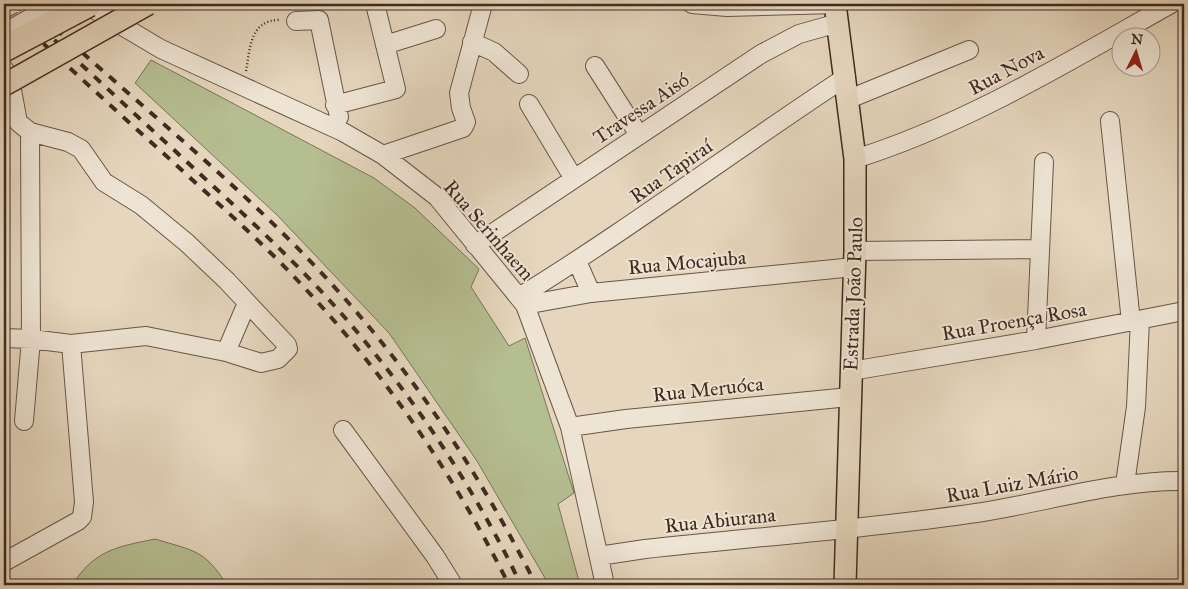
<svg xmlns="http://www.w3.org/2000/svg" width="1188" height="589" viewBox="0 0 1188 589" font-family="'IM FELL Great Primer',serif">
<style>
.green{fill:#b5be91;stroke:#7a7459}
.lines{fill:none;stroke-linecap:round;stroke-linejoin:round}
.minor-casing{stroke:#695648;stroke-width:20}
.major-casing{stroke:#402b21;stroke-width:24}
.path{stroke:#402b21;stroke-width:2.5;stroke-dasharray:1 2.5;stroke-linecap:butt}
.minor{stroke:#eee4d4;stroke-width:18}
.major{stroke:#e5d6bd;stroke-width:21}
.rail{stroke:#402b21;stroke-width:4;stroke-dasharray:9 9;stroke-linecap:butt}
.minor-bridge-casing{stroke:#695648;stroke-width:20;stroke-linecap:butt}
.major-bridge-casing{stroke:#402b21;stroke-width:24;stroke-linecap:butt}
.highway-bridge-casing{stroke:#402b21;stroke-width:28;stroke-linecap:butt}
.minor-bridge{stroke:#eee4d4;stroke-width:18}
.major-bridge{stroke:#e5d6bd;stroke-width:21}
.highway-bridge{stroke:#e5d6bd;stroke-width:25}
.labels{text-anchor:middle;stroke-width:4;stroke-linejoin:round;paint-order:stroke}
.street-label{font-size:20px;fill:#402b21;stroke:#eee4d4}
</style>
<rect width="100%" height="100%" fill="#e5d6bd"/>
<filter id="stains"><feTurbulence type="fractalNoise" baseFrequency=".004" numOctaves="4"/><feColorMatrix values="0 0 0 0 .2 0 0 0 0 .09 0 0 0 0 .02 0 0 0 .5 -.17"/></filter>
<radialGradient id="worn" r=".72"><stop offset=".6" stop-color="#630" stop-opacity="0"/><stop offset="1" stop-color="#630" stop-opacity=".3"/></radialGradient>
<!-- green -->
<path class="green" d="M151 60 374 178 415 208 479 269 471 287 509 346 525 338 574 493 558 504 580 585H549L477 461 389 333 277 215 135 83Z
M155 539C194 551 204 549 227 585H72C95 550 116 547 155 539Z"/>
<g class="lines">
<!-- minor casing -->
<g class="minor-casing">
<path id="minor" d="M85 4 161 49 343 132 383 155 437 197 525 305 570 427 605 585
M692 4 727 7 836 4
M296 21 319 20 339 117
M472 42 494 52 519 74
M385 45 436 29
M595 66 639 135
M4 69 10 80 18 122
M849 99 969 50
M529 104 574 179
M335 105 396 89 375 4
M1110 121 1131 322
M383 155 463 128 466 122 461 108 459 93 483 4
M855 159C967 124 1069 61 1171 4
M475 245 761 54 799 34 838 23
M855 251 1040 249
M577 261 591 293
M519 297C631 228 736 149 846 77
M525 305 591 293 854 267
M4 338 31 339 71 344 146 336 226 352 261 363 278 359 288 349 287 345 227 281 187 243 141 205 104 182 81 149 68 142 30 132 18 122
M1036 340 1044 162
M226 352 247 303
M851 371 1036 340 1184 311
M24 421 31 339 30 132
M570 427 626 419 849 397
M343 430 435 556 453 585
M1125 484 1136 407 1140 320
M599 556 645 549C755 537 866 529 976 513 1044 503 1115 480 1184 481
M4 562 78 521 82 517 84 502 71 344"/>
</g>
<!-- major casing -->
<g class="major-casing">
<path id="major" d="M835 4 855 159V251L845 585"/>
</g>
<!-- path -->
<path class="path" d="M246 71C250 49 250 20 279 20"/>
<!-- minor -->
<use href="#minor" class="minor"/>
<!-- major -->
<use href="#major" class="major"/>
<!-- rail -->
<path class="rail" d="M14 4C68 51 120 101 173 149 230 202 288 253 340 312 412 394 474 487 521 585
M29 4C128 97 236 180 328 280 412 371 480 474 536 585
M4 7C60 59 116 111 173 162 216 202 260 240 300 283 384 372 454 475 509 585"/>
<!-- minor-bridge casing -->
<g class="minor-bridge-casing">
<path id="minor-bridge" d="M4 9 13 4
M4 33 55 4"/>
</g>
<!-- major-bridge casing -->
<g class="major-bridge-casing">
<path id="major-bridge" d="M4 85 148 4"/>
</g>
<!-- highway-bridge casing -->
<g class="highway-bridge-casing">
<path id="highway-bridge" d="M4 49 89 4"/>
</g>
<!-- minor-bridge -->
<use href="#minor-bridge" class="minor-bridge"/>
<!-- major-bridge -->
<use href="#major-bridge" class="major-bridge"/>
<!-- highway-bridge -->
<use href="#highway-bridge" class="highway-bridge"/>
</g>
<g class="labels">
<!-- street labels -->
<g class="street-label">
<text transform="translate(1006 70) rotate(-28)" y="7">Rua Nova</text>
<text transform="translate(641 108) rotate(-34)" y="7">Travessa Aisó</text>
<text transform="translate(671 171) rotate(-35)" y="7">Rua Tapiraí</text>
<text transform="translate(489 230) rotate(49)" y="7">Rua Serinhaem</text>
<text transform="translate(687 262) rotate(-5)" y="7">Rua Mocajuba</text>
<text transform="translate(853 294) rotate(-88)" y="7">Estrada João Paulo</text>
<text transform="translate(1014 321) rotate(-10)" y="7">Rua Proença Rosa</text>
<text transform="translate(708 389) rotate(-6)" y="7">Rua Meruóca</text>
<text transform="translate(1012 484) rotate(-10)" y="7">Rua Luiz Mário</text>
<text transform="translate(720 520) rotate(-6)" y="7">Rua Abiurana</text>
</g>
</g>
<!-- margin -->
<rect width="1188" height="589" fill="none" stroke="#e5d6bd" stroke-width="20"/>
<rect x="5" y="5" width="1178" height="579" fill="none" stroke="#402b21" stroke-width="2.5"/>
<rect x="10" y="10" width="1168" height="569" fill="none" stroke="#402b21"/>
<!-- north arrow -->
<g transform="translate(1136 52) rotate(5)"><circle r="24" fill="#eee4d4" stroke="#a89a8c"/>
<path d="M0-4L9 19L0 12L-9 19Z" fill="#8f2418"/>
<text y="-8" font-size="14" font-weight="bold" text-anchor="middle" fill="#402b21">N</text>
</g>
<rect width="100%" height="100%" filter="url(#stains)"/>
<rect width="100%" height="100%" fill="url(#worn)"/>
</svg>
